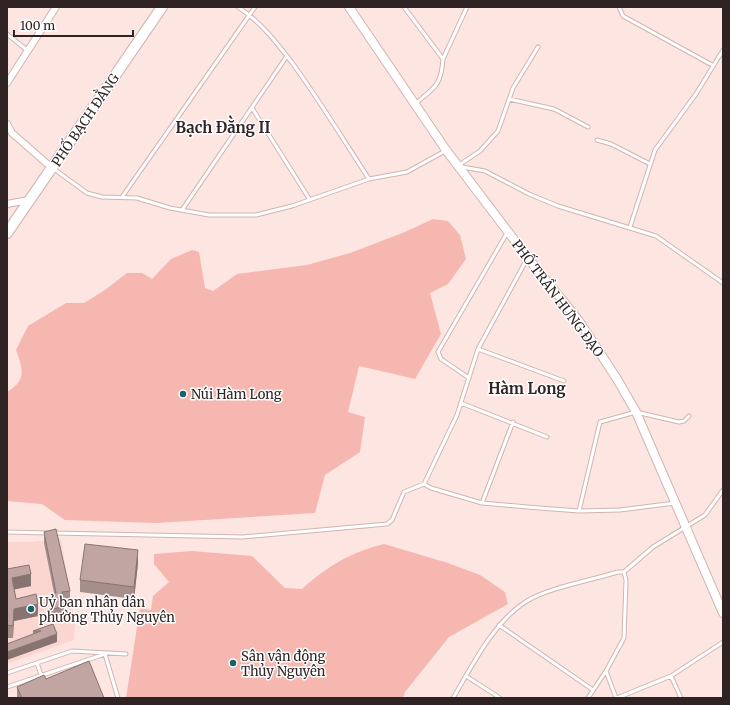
<svg xmlns="http://www.w3.org/2000/svg" width="730" height="705" viewBox="0 0 730 705" font-family="Merriweather,serif">
<style>
.built{fill:#fbd5d0}
.green{fill:#f6b7b0}
.lines{fill:none;stroke-linecap:round;stroke-linejoin:round}
.service-casing{stroke:#d1b4b1;stroke-width:5}
.minor-casing{stroke:#d1b4b1;stroke-width:8}
.tertiary-casing{stroke:#d1b4b1;stroke-width:10}
.primary-casing{stroke:#d1b4b1;stroke-width:12}
.service{stroke:#fff;stroke-width:3}
.minor{stroke:#fff;stroke-width:6}
.tertiary{stroke:#fff;stroke-width:8}
.primary{stroke:#fff;stroke-width:10}
.wall{fill:#a68e8b}
.shaded-wall{fill:#877471}
.building{fill:#c1a5a2;stroke:#877471}
.poi-dot{fill:#14636b;stroke:#fff;stroke-width:1.5}
.labels{text-anchor:middle;stroke-width:3;stroke-linejoin:round;paint-order:stroke}
.street-label{font-size:13px;fill:#2f2423;stroke:#fff}
.poi-label{font-size:13px;fill:#2f2423;stroke:#fff;text-anchor:start}
.quarter-label{font-size:15px;font-weight:bold;fill:#2f2423;stroke:#fff}
</style>
<rect width="100%" height="100%" fill="#fde5e2"/>
<!-- built -->
<path class="built" d="M61 539 75 624 74 640 7 664V542H31Z"/>
<!-- green -->
<path class="green" d="M433 219 448 221 460 235 466 259 448 284 430 293 441 334 415 379 359 366 348 412 365 417 360 452 325 475 315 513 156 523 65 520 42 504 7 501V392C27 380 23 370 16 350L28 326 66 303H84L105 290 127 273H142L152 279 171 259 192 250 199 252 205 288 213 291 237 274 307 265 350 253 405 232Z
M384 544 448 563 480 575 505 592 508 604 449 637 405 692 403 698H126L140 608 151 610 153 596 169 582 154 564V554L192 551 252 556 285 588 302 589C328 566 349 553 384 544Z"/>
<g class="lines">
<!-- service casing -->
<g class="service-casing">
<path id="service" d="M238 7C261 22 277 43 293 64 320 101 344 141 369 179
M404 7 443 59 467 7
M619 7 623 16 712 65
M7 34 27 50
M509 99 554 109 588 127
M415 104C435 87 441 86 443 59
M252 108 310 200
M597 140 611 144 650 164
M459 165 480 151 498 131 513 88 538 47
M462 167 485 171 529 194 558 206 656 236 723 283
M54 169 87 193 102 197 137 198 170 208 209 215H256L292 206 369 179 407 172 445 151
M122 197 255 7
M182 210 287 56
M630 227 655 150 696 94 723 50
M478 349 564 381
M469 378 441 359 438 352 507 233
M461 403 547 437
M424 484 457 415 478 349 527 259
M482 503 513 422
M579 511 600 422 636 412 679 422 684 421 689 416
M7 532 47 533
M54 533 243 537 387 524 392 520 404 492 424 484 431 488 482 503 539 508 579 511 620 510 675 503
M499 625 593 690
M37 663 41 675
M606 671 616 698
M7 673 72 651 126 654
M466 676 500 698
M671 676 681 698
M7 687 105 654 118 698
M453 698C472 666 494 621 527 601 548 588 592 580 618 572H624L653 547 705 515 723 490
M588 698 606 671 624 638 626 580 624 572
M617 698 671 676 723 642"/>
</g>
<!-- minor casing -->
<g class="minor-casing">
<path id="minor" d="M7 83 56 7
M7 124 12 133 52 168
M7 204 29 200"/>
</g>
<!-- tertiary casing -->
<g class="tertiary-casing">
<path id="tertiary" d="M349 7 446 150 528 258 579 321 617 379 636 412 723 613"/>
</g>
<!-- primary casing -->
<g class="primary-casing">
<path id="primary" d="M7 233 162 7"/>
</g>
<!-- service -->
<use href="#service" class="service"/>
<!-- minor -->
<use href="#minor" class="minor"/>
<!-- tertiary -->
<use href="#tertiary" class="tertiary"/>
<!-- primary -->
<use href="#primary" class="primary"/>
</g>
<!-- wall -->
<path class="wall" d="M44 532 70 591V602L64 603 65 618 53 620 50 605V594L54 593 44 543Z
M138 563 134 599 80 592V580Z
M7 569 31 586 14 589 16 599 38 616 14 621 13 638H7Z
M53 624 57 642 33 634V631Z
M46 679 104 698H17V687Z"/>
<!-- shaded-wall -->
<path class="shaded-wall" d="M138 550V563L134 599V587Z
M31 574V586L12 590V578Z
M38 604V616L14 621 13 638 14 609Z
M57 634V642L7 660V652Z"/>
<!-- building -->
<path class="building" d="M56 529 70 591 62 592 65 606 53 609 50 594 56 593 44 532Z
M85 544 138 550 134 587 80 580Z
M29 565 31 574 12 578 16 599 36 594 38 604 14 609 13 626 7 625V569Z
M53 624 57 634 7 652V644L41 631H33Z
M89 661 104 698H22L17 687 44 675 46 679Z"/>
<!-- markers -->
<g class="poi-dot">
<circle cx="183" cy="394" r="4"/>
<circle cx="31" cy="609" r="4"/>
<circle cx="233" cy="663" r="4"/>
</g>
<g class="labels">
<!-- street labels -->
<g class="street-label">
<text transform="translate(85 120) rotate(-56)" y="5">PHỐ BẠCH ĐẰNG</text>
<text transform="translate(558 298) rotate(53)" y="5">PHỐ TRẦN HƯNG ĐẠO</text>
</g>
<!-- poi labels -->
<g class="poi-label">
<text x="191" y="399">Núi Hàm Long</text>
<text x="39" y="607">Uỷ ban nhân dân<tspan x="39" dy="15">phường Thủy Nguyên</tspan></text>
<text x="241" y="661">Sân vận động<tspan x="241" dy="15">Thủy Nguyên</tspan></text>
</g>
<!-- quarter labels -->
<g class="quarter-label">
<text x="223" y="133">Bạch Đằng II</text>
<text x="527" y="394">Hàm Long</text>
</g>
</g>
<!-- border -->
<rect width="730" height="705" fill="none" stroke="#2f2423" stroke-width="16"/>
<!-- scale -->
<path d="M14 30v6h119v-6" fill="none" stroke="#2f2423" stroke-width="2"/>
<text x="20" y="30" font-size="12" fill="#2f2423" stroke="#ffffff" stroke-width="3" paint-order="stroke">100 m</text>
</svg>
